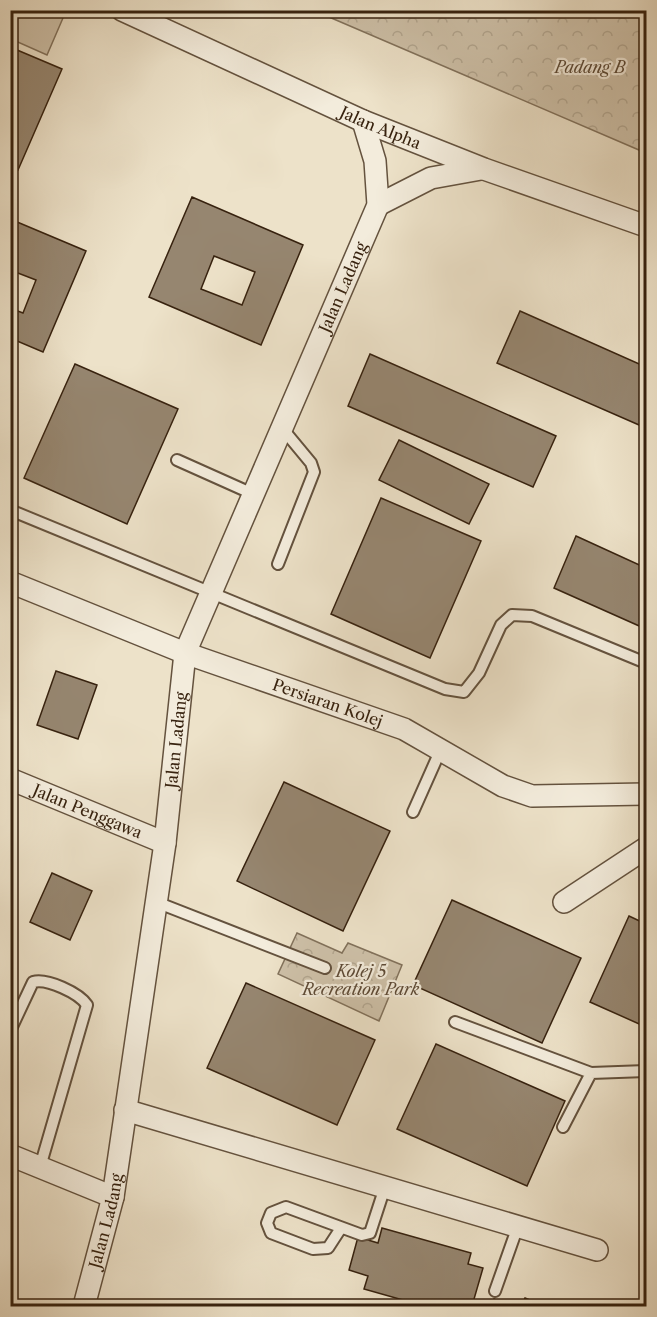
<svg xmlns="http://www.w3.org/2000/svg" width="657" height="1317" viewBox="0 0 657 1317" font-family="'Libre Caslon Text',serif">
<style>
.green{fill:#cec1a9;stroke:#82725c;stroke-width:1.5}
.park{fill:url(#park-crowns);stroke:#82725c;stroke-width:1.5}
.building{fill:#968670;stroke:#37220f;stroke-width:1.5;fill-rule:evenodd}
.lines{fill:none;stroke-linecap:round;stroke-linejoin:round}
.lane-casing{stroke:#64523e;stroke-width:14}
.street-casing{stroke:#64523e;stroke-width:24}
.lane{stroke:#f3ecdc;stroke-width:10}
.street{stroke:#f3ecdc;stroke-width:21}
.labels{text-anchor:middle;stroke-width:4.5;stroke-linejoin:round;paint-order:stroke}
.park-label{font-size:16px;font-style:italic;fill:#5d4a36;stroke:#f3ecdc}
.street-label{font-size:16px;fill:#37220f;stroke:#f3ecdc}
</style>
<defs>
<pattern id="park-crowns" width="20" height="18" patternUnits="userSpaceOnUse" patternTransform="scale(1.5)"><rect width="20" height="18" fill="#cec1a9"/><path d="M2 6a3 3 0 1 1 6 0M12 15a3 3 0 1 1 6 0" fill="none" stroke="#b2a690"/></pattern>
</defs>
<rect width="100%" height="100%" fill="#ede2c9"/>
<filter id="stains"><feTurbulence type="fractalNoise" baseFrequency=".00333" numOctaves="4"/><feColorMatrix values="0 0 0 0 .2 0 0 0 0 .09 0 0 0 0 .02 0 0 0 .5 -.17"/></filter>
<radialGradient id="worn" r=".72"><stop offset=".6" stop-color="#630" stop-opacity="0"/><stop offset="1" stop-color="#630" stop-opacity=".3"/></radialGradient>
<!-- green -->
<path class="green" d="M11 10 66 11 47 55 11 39Z"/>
<!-- park -->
<path class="park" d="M315 11H646V153Z
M297 933 342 953 348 943 402 965 379 1021 278 974Z"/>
<!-- building -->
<path class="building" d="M10 47 62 69 18 170 10 166V109L16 96 10 94Z
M192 197 303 245 261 345 149 297ZM214 256 255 272 242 305 201 289Z
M10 219 86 251 43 352 10 338V308L23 313 36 280 10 270Z
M520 311 646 367V428L497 363Z
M370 354 556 436 533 487 348 406Z
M75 364 178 409 127 524 24 478Z
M399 440 489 484 469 524 379 480Z
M381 498 481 541 430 658 331 614Z
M576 536 646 568V629L554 588Z
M56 671 97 685 78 739 37 725Z
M284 782 390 831 343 931 237 881Z
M52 873 92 891 70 940 30 922Z
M452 900 581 958 542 1043 413 985Z
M629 916 646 924V1027L590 1002Z
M246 983 375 1040 337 1125 207 1068Z
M436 1044 565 1101 527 1186 397 1129Z
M382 1228 471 1253 468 1264 483 1268 472 1306H424L364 1289 368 1276 349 1270 358 1237 378 1243Z
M525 1298 544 1306H521Z
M10 1299 28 1306H10Z
M494 1299 510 1306H491Z"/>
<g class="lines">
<!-- lane casing -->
<g class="lane-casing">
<path id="lane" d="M177 460 253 494
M10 510 445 689 464 692 479 673 501 625 512 615 532 616 646 663
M278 564 314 472 311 463 282 428
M413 812 441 749
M156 902 325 968
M455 1022 591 1073 646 1071
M10 1031 33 982C47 978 79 993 87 1005L40 1167
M563 1127 591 1073
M341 1228 328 1248 313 1249 271 1233 267 1223 271 1213 286 1207 362 1235 370 1233 385 1187
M495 1291 518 1226"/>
</g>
<!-- street casing -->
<g class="street-casing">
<g id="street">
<path id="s1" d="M122 10 363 121 484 169 646 226"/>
<path d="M378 205 431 178 481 169"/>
<path id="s2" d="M10 582 185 653 404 729 503 786 532 796 646 794"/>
<path id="s3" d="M10 779 165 843"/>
<path d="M564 902 646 848"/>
<path d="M125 1110 597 1250"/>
<path d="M10 1155 113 1197"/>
<path id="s4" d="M84 1306 113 1197 165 843 185 653 378 205 375 161 363 121"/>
</g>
</g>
<!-- lane -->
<use href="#lane" class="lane"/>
<!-- street -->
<use href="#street" class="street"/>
</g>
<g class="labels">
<!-- park labels -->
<g class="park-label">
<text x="590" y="73">Padang B</text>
<text x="361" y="977">Kolej 5<tspan x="361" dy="18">Recreation Park</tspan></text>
</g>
<!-- street labels -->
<g class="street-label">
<text dy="6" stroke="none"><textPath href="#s1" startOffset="284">Jalan Alpha</textPath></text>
<text dy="6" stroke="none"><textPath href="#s4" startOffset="1060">Jalan Ladang</textPath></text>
<text dy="6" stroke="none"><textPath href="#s2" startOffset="340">Persiaran Kolej</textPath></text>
<text dy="6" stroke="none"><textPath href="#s4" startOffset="574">Jalan Ladang</textPath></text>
<text dy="6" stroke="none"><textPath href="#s3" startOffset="84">Jalan Penggawa</textPath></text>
<text dy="6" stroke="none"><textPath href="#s4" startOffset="88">Jalan Ladang</textPath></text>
</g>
</g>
<!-- margin -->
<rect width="657" height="1317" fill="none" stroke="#ede2c9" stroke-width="36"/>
<rect x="12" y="12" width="633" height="1293" fill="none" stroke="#37220f" stroke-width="3"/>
<rect x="18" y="18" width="621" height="1281" fill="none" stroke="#37220f" stroke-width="1.5"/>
<rect width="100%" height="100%" filter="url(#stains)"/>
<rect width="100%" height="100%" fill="url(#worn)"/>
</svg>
